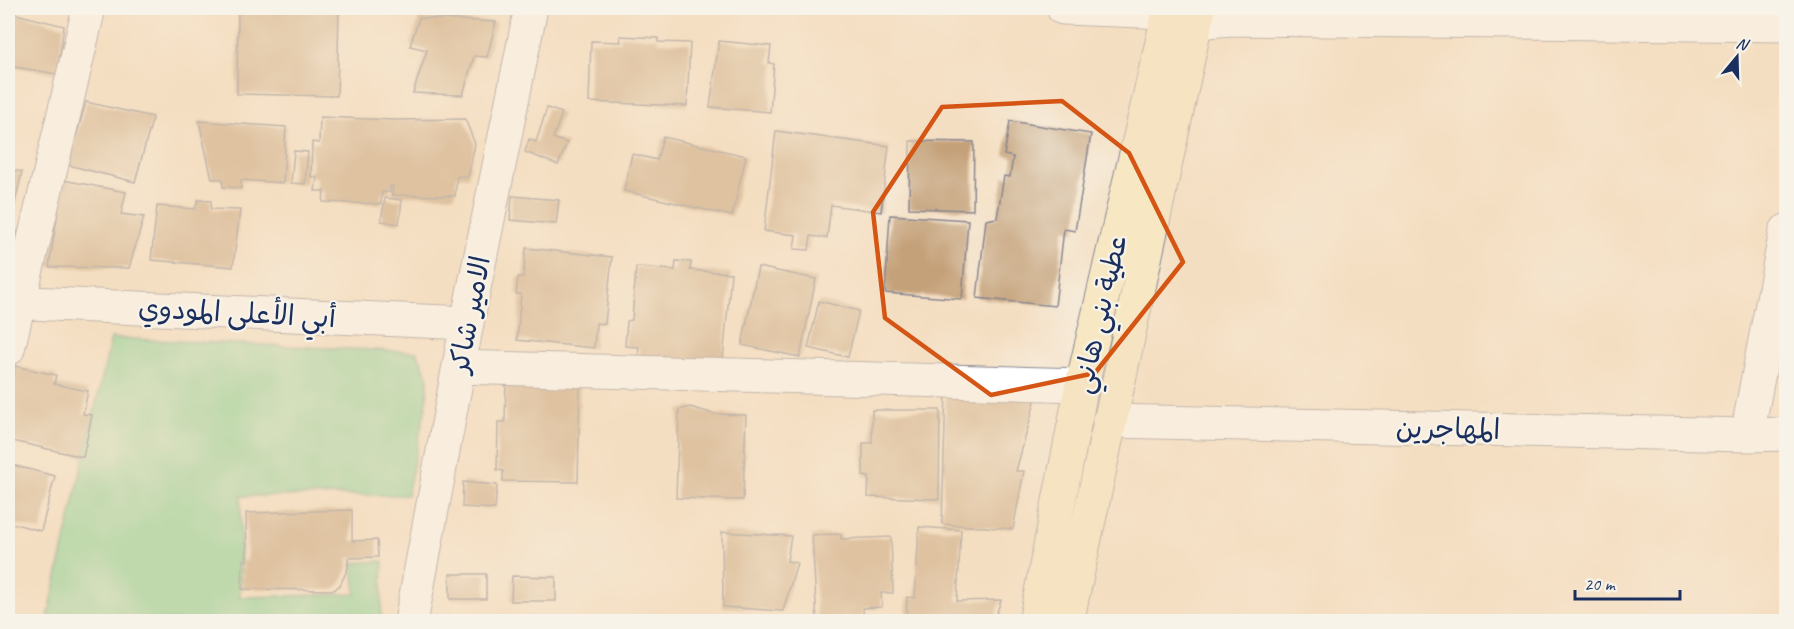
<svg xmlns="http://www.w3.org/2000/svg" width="1794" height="629" viewBox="0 0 1794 629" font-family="Caveat,'Playpen Sans Arabic',sans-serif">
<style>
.green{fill:#7ed193;stroke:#4c8078;stroke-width:1.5}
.building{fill:#c5a179}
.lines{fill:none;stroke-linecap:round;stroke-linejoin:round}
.street-casing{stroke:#888690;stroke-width:35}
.secondary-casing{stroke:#888690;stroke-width:35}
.street{stroke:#fff;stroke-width:33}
.secondary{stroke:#f7e8c3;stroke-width:33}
.marked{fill:none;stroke:#d45514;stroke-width:4.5;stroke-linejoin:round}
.labels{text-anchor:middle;stroke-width:4.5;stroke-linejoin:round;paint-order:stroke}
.street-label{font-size:28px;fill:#1b2f5e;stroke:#f7f3e8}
</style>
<rect width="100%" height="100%" fill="#f7f3e8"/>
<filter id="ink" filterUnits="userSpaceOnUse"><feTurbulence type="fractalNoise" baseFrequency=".0167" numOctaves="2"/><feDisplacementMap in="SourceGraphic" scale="12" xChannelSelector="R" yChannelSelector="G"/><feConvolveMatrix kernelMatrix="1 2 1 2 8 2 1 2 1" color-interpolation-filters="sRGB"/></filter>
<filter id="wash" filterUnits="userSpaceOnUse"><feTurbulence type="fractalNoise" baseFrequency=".008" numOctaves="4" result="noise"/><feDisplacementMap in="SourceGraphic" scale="24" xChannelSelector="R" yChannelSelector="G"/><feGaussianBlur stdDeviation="1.35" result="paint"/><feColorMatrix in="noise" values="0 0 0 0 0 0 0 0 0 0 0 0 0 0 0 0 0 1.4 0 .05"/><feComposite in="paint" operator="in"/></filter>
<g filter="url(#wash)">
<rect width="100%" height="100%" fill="#f4dec1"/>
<!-- green -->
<path class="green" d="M111 338 417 352 428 378 427 401 407 495 241 496 240 597 356 594 353 563 383 561 381 621H47Z"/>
<g id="blocks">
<!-- building -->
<path class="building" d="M238 9 339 11 337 96 237 94Z
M8 12 64 26 57 74 8 66Z
M419 18 496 22 487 57 474 56 463 95 413 93 427 50 410 46Z
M620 36 658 38V42L690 43 687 106 589 102 591 41 621 42Z
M719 41 771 46 769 63 774 64 770 112 710 107Z
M86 102 153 117 135 182 68 165Z
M547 108 562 113 553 138 567 143 558 165 525 152 529 139 536 142Z
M320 117 393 120 465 119 475 144 468 177 457 176 455 196 392 195 393 186H390V192H382L381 204 323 202 324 191H315L317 177H311L312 142 319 143Z
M199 121 286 127 283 183 241 180V188L223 187V179H212Z
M1010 121 1091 134 1075 231 1064 229 1055 306 977 298 986 220 997 218 1004 176 1010 177 1013 157 1004 155Z
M776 131 889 146 881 212 831 205 827 238 811 236 809 250 794 249 796 235 764 231Z
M663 137 746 156 732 216 624 191 632 154 657 160Z
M910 141 974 142 973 210 909 208Z
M294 151 308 152 305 184 291 183Z
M8 169 22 172 9 229 17 231 10 262 8 261Z
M63 180 126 192 121 214 144 217 129 268 49 267Z
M512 196 559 200 556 224 510 220Z
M385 198 402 200 399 224 381 221Z
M198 200 211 201V209L240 210 233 267 151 260 157 206 195 209Z
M890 215 968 220 962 299 885 293Z
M526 248 612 257 605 324 596 323 594 348 517 340 521 294H516L518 277H523Z
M676 261 691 262 690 270 731 273 723 360 638 359 639 347 625 346 627 321 632 320 636 267 675 270Z
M758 267 816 279 800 357 742 345Z
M819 301 859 311 848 357 808 348Z
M15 366 56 375 54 384 88 391 83 414 92 415 83 457 8 440V403Z
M506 379 580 380 578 482 503 481V471L497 470 498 422H505Z
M946 390 1037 394 1016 471H1024L1013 529 942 524Z
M690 407 714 414 746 415 743 500 676 498 679 410Z
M872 410H940L939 499 868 497 869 477 863 476V443H872Z
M8 464 55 476 41 531 8 522Z
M463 482 497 485 495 509 462 507Z
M352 510V541L377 540 378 557 348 558V568L340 585 334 590 242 589 243 560 247 561 246 513Z
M919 527 961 530 957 601 1001 600 994 621H906L907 597 915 598Z
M722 532 791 536 787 561 797 563 783 611 723 607Z
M841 534V539L891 537 893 593H881L882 607 863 608 864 620 817 621 812 535Z
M450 574H486V599H450Z
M512 576 556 577V601H511Z"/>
</g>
</g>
<g filter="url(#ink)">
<use href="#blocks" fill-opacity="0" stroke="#888690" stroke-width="1.5"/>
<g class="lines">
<!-- street casing -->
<g class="street-casing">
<path id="street" d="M1063 8 1169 12
M1196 22 1231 19 1786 25
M8 302 467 323
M8 349 89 8
M459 367 1082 385
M1109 421 1747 435 1786 434
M1747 435 1786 231
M411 622 467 323 531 8"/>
</g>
<!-- secondary casing -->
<g class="secondary-casing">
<path id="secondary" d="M1035 622 1082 385 1170 8
M1067 622 1199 8"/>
</g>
<!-- street -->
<use href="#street" class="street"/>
<!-- secondary -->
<use href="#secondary" class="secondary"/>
</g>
</g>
<!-- marked area -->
<path d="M0 0H1794V629H0ZM1062 101 1129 153 1183 262 1095 373 991 395 885 318 873 212 942 107Z" fill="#f4dec1" fill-opacity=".55" fill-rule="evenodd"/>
<path class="marked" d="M1062 101 1129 153 1183 262 1095 373 991 395 885 318 873 212 942 107Z"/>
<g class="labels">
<!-- street labels -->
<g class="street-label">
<text transform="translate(237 312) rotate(3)" y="10">أبي الأعلى المودوي</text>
<text transform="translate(469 314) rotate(-79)" y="10">الامير شاكر</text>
<text transform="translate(1099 314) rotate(-77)" y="10">عطية بني هاني</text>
<text transform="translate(1448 428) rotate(1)" y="10">المهاجرين</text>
</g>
</g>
<!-- margin -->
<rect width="1794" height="629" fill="none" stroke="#f7f3e8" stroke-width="30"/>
<!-- north arrow -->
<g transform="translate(1737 57) rotate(19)" stroke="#f7f3e8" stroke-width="4.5" paint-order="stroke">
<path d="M0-4.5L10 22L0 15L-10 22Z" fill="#1b2f5e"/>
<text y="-9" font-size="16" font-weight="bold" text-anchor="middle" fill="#1b2f5e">N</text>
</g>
<!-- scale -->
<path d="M1575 590v9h105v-9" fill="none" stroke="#1b2f5e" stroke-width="3"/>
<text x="1584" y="590" font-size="18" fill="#1b2f5e" stroke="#f7f3e8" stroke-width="4.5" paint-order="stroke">20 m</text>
</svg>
